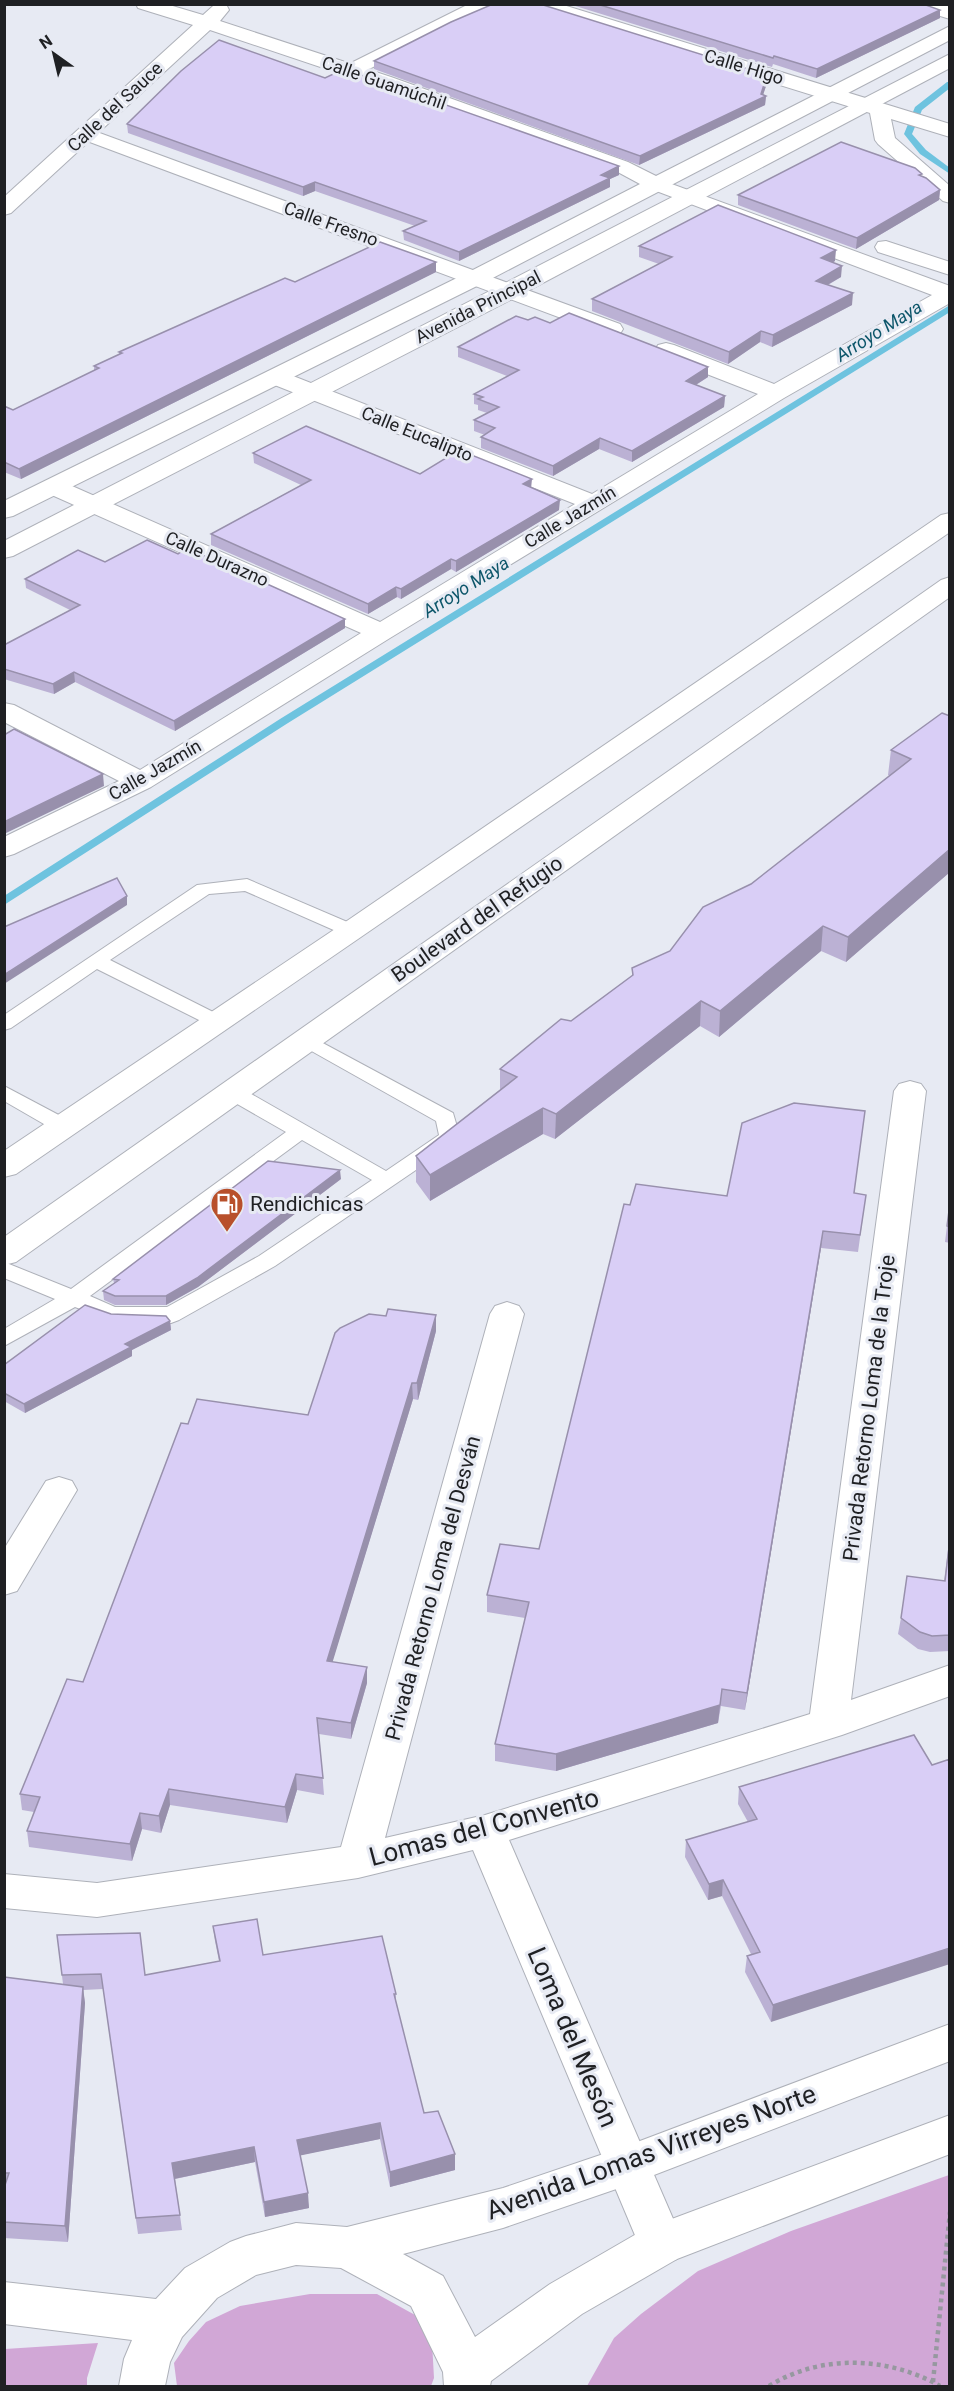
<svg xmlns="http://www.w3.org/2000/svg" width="954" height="2391" viewBox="0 0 954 2391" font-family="Roboto,sans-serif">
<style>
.green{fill:#d1a7d6}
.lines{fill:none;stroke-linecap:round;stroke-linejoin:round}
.stream{fill:#6ec3df;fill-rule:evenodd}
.service-casing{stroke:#aeb1b9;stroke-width:2}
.minor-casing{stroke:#aeb1b9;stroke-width:2}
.tertiary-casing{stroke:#aeb1b9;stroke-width:2}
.primary-casing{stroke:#aeb1b9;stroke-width:2}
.path{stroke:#96989f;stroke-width:4.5;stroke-dasharray:4 4;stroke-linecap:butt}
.service{fill:#fff;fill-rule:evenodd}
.minor{fill:#fff;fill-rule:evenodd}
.tertiary{fill:#fff;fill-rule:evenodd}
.primary{fill:#fff;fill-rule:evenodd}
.wall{fill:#bbb1d4}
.shaded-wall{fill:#9890ac}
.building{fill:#d9cef6;stroke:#9890ac;stroke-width:1.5}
.labels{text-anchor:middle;stroke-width:6;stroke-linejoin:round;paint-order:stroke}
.far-street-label{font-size:18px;fill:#1f2023;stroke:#e7eaf3}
.far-water-label{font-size:18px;font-style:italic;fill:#0d566a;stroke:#e7eaf3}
.street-label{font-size:21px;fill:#1f2023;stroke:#e7eaf3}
.poi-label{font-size:21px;fill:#1f2023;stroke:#e7eaf3;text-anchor:start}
.near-street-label{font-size:26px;fill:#1f2023;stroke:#e7eaf3}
</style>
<rect width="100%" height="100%" fill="#e7eaf3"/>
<!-- green -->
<path class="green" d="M949 2175V2386H587L614 2338 641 2314 698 2271 791 2231Z
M310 2294H377L415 2315 432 2342 434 2378 431 2386H177L174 2363 189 2341 206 2322 240 2306Z
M98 2343 87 2378V2386H5V2349Z"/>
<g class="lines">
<!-- stream -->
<path class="stream" d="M947 82H950V88L922 110 912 134 926 150 950 168V174L920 154 904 134 915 107Z
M950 305V312L288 723 4 905V896L280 719Z"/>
<!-- service casing -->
<g class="service-casing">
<path id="service" d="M247 879 359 927 361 931 359 935H345L245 891 209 894 110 960 223 1017 226 1021 223 1025H209L97 969 11 1028 4 1030V1015L197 885Z
M306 1034 453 1113 460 1137 457 1142 275 1266 179 1320 171 1323 112 1321 75 1307 4 1346V1329L55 1299 4 1278V1262L71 1289 286 1132 225 1097 222 1092 225 1087 232 1086 239 1087 386 1171 439 1135 436 1121 299 1044 296 1040 299 1036ZM302 1140 372 1180 259 1256 167 1307H115L90 1296Z
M4 1086 70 1121 73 1126 70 1131 63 1133 56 1131 4 1101Z"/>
</g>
<!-- minor casing -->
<g class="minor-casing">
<path id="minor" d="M469 4H494L492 8 357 75H343L340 71 343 67Z
M530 4H560L950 124V137L891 119 895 138 950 186V203L943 201 878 144 875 140 870 113 532 8Z
M912 4H942L950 7V19L914 8Z
M86 128 620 324 623 329 620 334 612 336 604 334 79 138 76 134 79 130Z
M658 179 950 286V303L784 398 390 638 151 787 14 854 4 857V837L119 781 4 722V703L14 705 140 770 361 633 45 492 42 487 45 482 54 480 63 482 380 622 575 504 267 382 263 377 267 372 275 370 283 372 592 494 758 394 658 355 655 350 658 345 666 343 674 345 774 384 932 295 651 189 648 185 651 181Z
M886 241 950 262V275L878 252 875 247 878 242Z
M910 1081 921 1084 926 1091 851 1700 950 1665V1696L842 1735 509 1840 684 2244 677 2259 661 2265 645 2259 473 1850 358 1878 97 1917 4 1908V1874L97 1883 341 1847 490 1314 495 1306 507 1302 519 1306 524 1314 385 1838 485 1815 810 1714 894 1091 899 1084Z
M59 1477 72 1481 77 1490 17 1591 4 1595V1549L46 1481Z"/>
</g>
<!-- tertiary casing -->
<g class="tertiary-casing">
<path id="tertiary" d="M136 4H166L203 15 213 6H227L229 10 220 21 391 77 628 162 656 176 950 26V40L485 282 13 516 4 518V501L469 272 640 184 614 170 377 86 210 30 11 213 4 215V197L193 25 138 8Z
M950 54V68L520 295 13 556 4 558V541Z
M950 2024V2061L628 2185 503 2228 403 2254 443 2276 475 2337 550 2284 645 2229 950 2115V2154L677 2259 582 2314 491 2381 490 2386H444L443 2372 411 2306 341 2268 296 2265 256 2275 217 2298 182 2337 170 2362 165 2386H119L124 2359 132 2340 4 2324V2282L156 2299 185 2268 230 2242 246 2236 296 2223 347 2227 503 2188 624 2147Z"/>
</g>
<!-- primary casing -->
<g class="primary-casing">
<path id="primary" d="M950 513V532L16 1174 4 1177V1151L341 925 941 515Z
M950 577V597L16 1262 4 1265V1237L941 580Z"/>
</g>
<!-- path -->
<path class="path" d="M933 2382 950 2212
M769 2386C821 2354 887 2356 940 2386"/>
<!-- service -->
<use href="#service" class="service"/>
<!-- minor -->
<use href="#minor" class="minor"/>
<!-- tertiary -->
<use href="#tertiary" class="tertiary"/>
<!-- primary -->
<use href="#primary" class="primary"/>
</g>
<!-- wall -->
<path class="wall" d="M569 4H923L940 18 816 78 773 64 772 67Z
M374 61 767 75V83L763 95 766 96 765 105 639 165 374 69Z
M325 78 619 166V175L610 179V187L459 261 404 240 403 231 415 226 315 191 303 196 128 133 127 124Z
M921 176 940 190 939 200 856 249 738 205V195Z
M639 246 835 261 833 262 841 277 828 285 852 305 772 347 760 342 728 364 592 311V299L659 264 639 257Z
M436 272 21 479 4 472V406L13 410 94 371V366L119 355V352L295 282Z
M528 320 550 323 708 377 696 385 725 396 724 407 632 462 599 449 553 476 481 448V437L485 435 474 431V420L487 413 478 410V405L474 404V394L507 376 458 357V347Z
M253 453 531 488 559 510 456 572 451 569 401 599 397 597 368 614 211 545V534L301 485 254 463Z
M178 554 345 619V628L175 731 75 682 54 694 4 679V645L70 610 26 588 25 579 105 562Z
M950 716V872L846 962 821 951 719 1037 700 1026 555 1139 543 1134 430 1201 416 1182V1156L500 1090V1069L571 1021 632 976V968L670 951 751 884 890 776 888 775 891 750Z
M865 1111 854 1193 866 1195 858 1252 821 1248 745 1710 721 1706 718 1723 556 1771 495 1761V1744L525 1618 487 1612V1595L539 1549 630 1205 727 1196Z
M341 1179 198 1287 166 1305H115L104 1300 103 1291 114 1283 113 1279Z
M950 1202V1243L945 1242Z
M111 1314 170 1321 171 1330 132 1350V1356L25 1413 4 1401V1365Z
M436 1315V1331L418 1400 413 1399 332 1662 367 1667V1683L351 1739 319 1734 324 1795 297 1790 287 1823 170 1805 161 1833 142 1829 132 1861 29 1847 27 1831 34 1812 22 1810 20 1794 83 1682 188 1424 308 1415 386 1316Z
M950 1534V1651L930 1652 918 1649 898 1634 901 1618 944 1581Z
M914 1735 771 2022 745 1972 747 1956 751 1954 722 1896 708 1900 685 1857 686 1840 748 1822 738 1804 739 1787Z
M213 1926 263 1955 396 1994V2002L424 2113 455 2154V2170L390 2187 380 2139 300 2155 309 2208 265 2217 255 2162 175 2179 182 2230 138 2234 103 1989 83 1990 85 2003 68 2242 4 2238V1977L63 1984 57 1935 145 1975 219 1961 215 1941Z"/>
<!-- shaded-wall -->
<path class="shaded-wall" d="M940 10V18L816 78 817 69Z
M767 75V83L762 98 766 96 765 105 639 165 640 156 761 94Z
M619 166V175L610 179V187L459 261V252Z
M315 182V191L303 196V187Z
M940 190 939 200 856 249 857 238Z
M836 250 835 261 820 270 821 258Z
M436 262V272L21 479 19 469Z
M842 266 841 277 815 292 816 281Z
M853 293 852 305 772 347 773 335Z
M761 331 760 342 728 364 729 352Z
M708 367V377L686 391V381Z
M725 396 724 407 632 462V451Z
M600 438 599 449 553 476V466Z
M532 479 531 489 523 484Z
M560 500 559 510 456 572V561Z
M451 559V569L401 599V589Z
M396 587 397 597 368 614V604Z
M345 619V628L175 731 174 721Z
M74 672 75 682 54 694 53 684Z
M103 774 104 786 4 834V822Z
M950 849V872L846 962 848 937Z
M127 896V905L4 984V975Z
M823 926 821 951 719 1037 720 1011Z
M701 1001 700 1026 555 1139 556 1114Z
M543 1108V1134L430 1201V1175Z
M340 1170 341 1179 198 1287 166 1305V1296Z
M823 1231 821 1248 745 1710 747 1693Z
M436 1315V1331L418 1400 417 1383Z
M170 1321 171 1330 132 1350V1356L25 1413 24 1404 125 1344Z
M412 1383 413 1399 328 1677 327 1661Z
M367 1667V1683L351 1739V1723Z
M722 1689 718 1723 556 1771V1754Z
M296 1774 297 1790 287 1823 285 1807Z
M169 1789 170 1805 161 1833 159 1816Z
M140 1813 142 1829 132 1861 130 1844Z
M723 1880 722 1896 708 1900 709 1884Z
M950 1948V1964L771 2022 773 2005Z
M83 1987 85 2003 68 2242 65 2226Z
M380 2123V2139L298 2156 297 2140Z
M254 2147 255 2162 174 2179 172 2163Z
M455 2154V2170L390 2187V2172Z
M308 2193 309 2208 265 2217 264 2202Z"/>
<!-- building -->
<path class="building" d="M493 4H540L767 75 761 94 766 96 640 156 374 61 451 22Z
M597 4H923L940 10 817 69 774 56 773 58Z
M219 40 325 78 344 69 619 166 601 175 610 178 459 252 403 231 426 221 315 182 303 187 127 124 181 71Z
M841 142 915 168 922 174 919 175 926 178 940 190 857 238 738 195Z
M718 205 836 250 821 258 842 266 816 281 853 293 773 335 761 331 729 352 592 299 672 257 639 246Z
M380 242 436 262 19 469 4 462V406L13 410 99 368 94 366 122 353 119 352 285 278 295 282Z
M569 313 708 367 686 381 725 396 632 451 600 438 553 466 481 437 495 428 474 420 499 407 478 399 483 397 474 394 519 370 458 347 516 316 528 320 535 317 550 323Z
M306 426 420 474 459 450 532 479 523 484 560 500 456 561 451 559 401 589 396 587 368 604 211 534 311 480 253 453Z
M147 540 178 554 187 548 345 619 174 721 74 672 53 684 4 669V645L80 605 25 579 78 550 105 562Z
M942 713 950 716V849L848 937 823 926 720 1011 701 1001 556 1114 543 1108 430 1175 416 1156 517 1077 500 1069 561 1019 571 1021 633 975 632 968 670 951 703 907 751 884 911 759 891 750Z
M14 729 103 774 4 822V735Z
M117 878 127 896 4 975V927Z
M794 1103 865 1111 854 1193 866 1195 860 1235 823 1231 747 1693 722 1689 720 1705 556 1754 495 1744 529 1602 487 1595 500 1544 539 1549 624 1204 630 1205 636 1184 727 1196 742 1123Z
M268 1161 340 1170 197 1278 166 1296H115L103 1291 119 1280 113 1279Z
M950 1203V1227L947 1226Z
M85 1305 111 1314 166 1316 170 1321 125 1344 131 1347 24 1404 4 1393V1365Z
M388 1309 436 1315 417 1383H412L327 1661 367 1667 351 1723 317 1718 323 1778 296 1774 285 1807 169 1789 159 1816 140 1813 130 1844 27 1831 40 1797 20 1794 67 1679 83 1682 181 1423 188 1424 197 1399 308 1415 335 1333 340 1328 369 1314 386 1316Z
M950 1539V1635L932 1636 920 1632 901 1618 907 1576 945 1581Z
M914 1735 932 1765 950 1759V1948L773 2005 747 1956 760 1952 723 1880 709 1884 686 1840 757 1819 739 1787Z
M257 1919 263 1955 382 1936 396 1994H394L424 2113 438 2111 455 2154 390 2172 380 2123 297 2140 308 2193 264 2202 254 2147 172 2163 180 2215 136 2218 101 1974 62 1975 57 1935 140 1933 145 1975 220 1961 213 1926Z
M4 1977 83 1987 65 2226 4 2222V2188L9 2173H4Z"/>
<!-- icons -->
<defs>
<g id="fuel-pin" transform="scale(1.725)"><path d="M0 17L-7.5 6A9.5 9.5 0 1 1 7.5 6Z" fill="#b8502b" stroke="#e7eaf3"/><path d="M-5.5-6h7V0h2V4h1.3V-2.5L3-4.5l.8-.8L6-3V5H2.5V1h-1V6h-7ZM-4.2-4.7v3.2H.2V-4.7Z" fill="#fff"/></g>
</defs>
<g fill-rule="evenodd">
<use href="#fuel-pin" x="227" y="1204"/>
</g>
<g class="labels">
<!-- far-street labels -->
<g class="far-street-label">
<text transform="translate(744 67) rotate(17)" y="6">Calle Higo</text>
<text transform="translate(384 83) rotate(19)" y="6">Calle Guamúchil</text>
<text transform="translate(115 107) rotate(-43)" y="6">Calle del Sauce</text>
<text transform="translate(331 224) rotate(20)" y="6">Calle Fresno</text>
<text transform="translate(478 307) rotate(-27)" y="6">Avenida Principal</text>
<text transform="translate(417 434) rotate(22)" y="6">Calle Eucalipto</text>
<text transform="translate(570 517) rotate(-31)" y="6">Calle Jazmín</text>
<text transform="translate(217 559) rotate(24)" y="6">Calle Durazno</text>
<text transform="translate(155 770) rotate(-30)" y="6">Calle Jazmín</text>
</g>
<!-- far-water labels -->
<g class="far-water-label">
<text transform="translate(879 331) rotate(-32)" y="6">Arroyo Maya</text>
<text transform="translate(466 587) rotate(-32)" y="6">Arroyo Maya</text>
</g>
<!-- street labels -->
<g class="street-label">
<text transform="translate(477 919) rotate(-35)" y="7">Boulevard del Refugio</text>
<text transform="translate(869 1408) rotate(-83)" y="7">Privada Retorno Loma de la Troje</text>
<text transform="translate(433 1588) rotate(-75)" y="7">Privada Retorno Loma del Desván</text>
</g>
<!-- poi labels -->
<g class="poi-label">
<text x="250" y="1211">Rendichicas</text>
</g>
<!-- near-street labels -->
<g class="near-street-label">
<text transform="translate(484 1827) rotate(-15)" y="9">Lomas del Convento</text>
<text transform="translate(573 2037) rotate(67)" y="9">Loma del Mesón</text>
<text transform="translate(651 2152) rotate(-20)" y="9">Avenida Lomas Virreyes Norte</text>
</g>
</g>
<!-- border -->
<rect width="954" height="2391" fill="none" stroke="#1f2023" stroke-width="12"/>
<!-- north arrow -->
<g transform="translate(54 54) rotate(326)" stroke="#e7eaf3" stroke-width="4.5" paint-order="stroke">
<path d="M0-4.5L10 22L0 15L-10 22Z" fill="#1f2023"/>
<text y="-9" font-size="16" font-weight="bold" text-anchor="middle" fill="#1f2023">N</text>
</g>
</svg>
